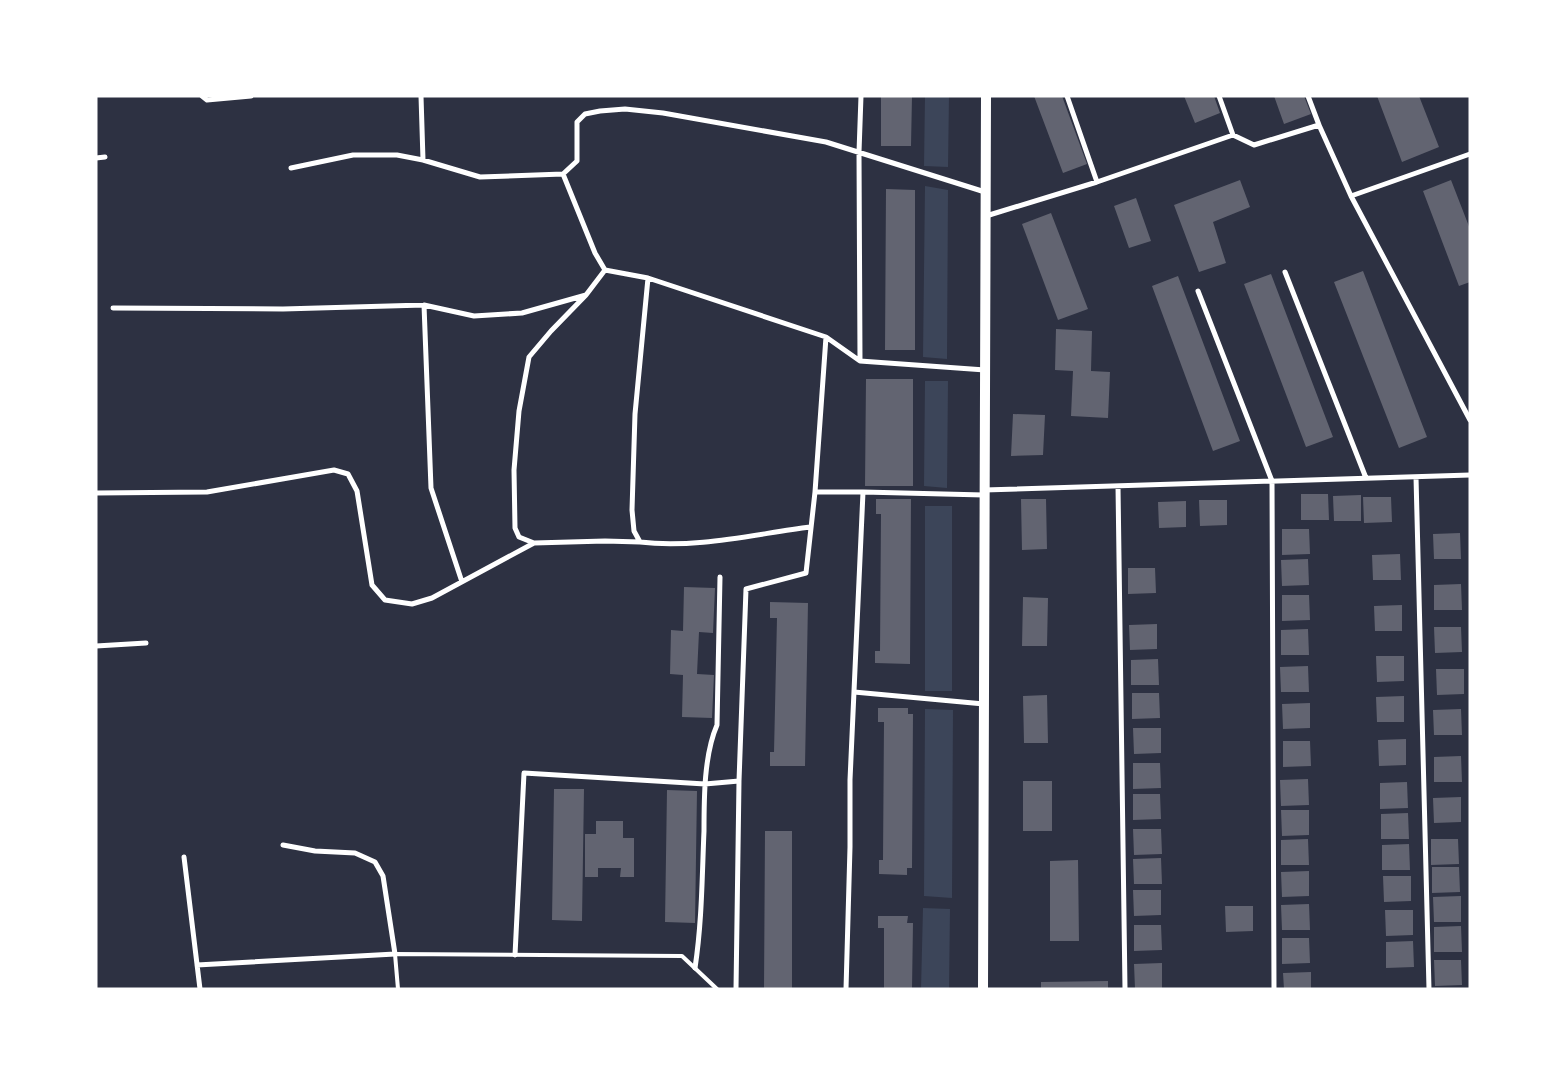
<svg xmlns="http://www.w3.org/2000/svg" width="1566" height="1085" viewBox="0 0 1566 1085" font-family="Rubik,sans-serif">
<style>
.green{fill:#3c4559}
.building{fill:#626471}
.lines{fill:none;stroke-linecap:round;stroke-linejoin:round}
.service{stroke:#fff;stroke-width:4}
.minor{stroke:#fff;stroke-width:5}
.secondary{stroke:#fff;stroke-width:10}
</style>
<rect width="100%" height="100%" fill="#2d3142"/>
<!-- green -->
<path class="green" d="M925 96H949L948 167 924 166Z
M925 186 948 190 947 359 923 357Z
M925 381H948L947 488 924 486Z
M925 506H952V691H925Z
M925 709 953 710 952 898 924 896Z
M923 908 950 909 949 989H921Z"/>
<!-- building -->
<path class="building" d="M881 96H912L911 146H881Z
M1034 96H1062L1087 164 1063 173Z
M1184 96H1214L1220 113 1195 123Z
M1274 96H1304L1311 114 1284 124Z
M1377 96H1419L1439 147 1402 162Z
M1240 180 1250 207 1213 222 1226 263 1199 272 1174 205Z
M1451 180 1470 229V282L1459 286 1423 191Z
M886 189 915 190V350H885Z
M1136 198 1151 241 1129 248 1114 206Z
M1051 213 1088 309 1058 320 1022 224Z
M1363 271 1427 437 1399 448 1334 282Z
M1271 274 1333 437 1306 447 1244 284Z
M1178 276 1240 441 1213 451 1152 286Z
M1056 329 1092 331 1091 371 1110 372 1108 418 1071 416 1073 371 1055 370Z
M866 379H913V486H865Z
M1013 414 1045 415 1043 455 1011 456Z
M1301 494H1328L1329 520H1301Z
M1361 495V521H1334L1333 496Z
M1363 497H1391L1392 522 1364 523Z
M876 499H911L910 664 875 663V651H880L881 514H876Z
M1021 499H1046L1047 549 1022 550Z
M1199 500H1227V525L1200 526Z
M1186 501V527L1159 528 1158 502Z
M1282 529H1309L1310 554 1282 555Z
M1460 533 1461 559H1434L1433 534Z
M1400 554 1401 580H1373L1372 555Z
M1308 559 1309 585 1282 586 1281 560Z
M1128 568H1155L1156 593 1128 594Z
M1461 584 1462 610H1434V585Z
M684 587 715 588 713 633 699 632 697 674 714 675 712 718 682 717 683 675 670 674 671 630 683 631Z
M1282 595H1309L1310 620 1282 621Z
M1023 597 1048 598 1047 646H1022Z
M770 602 808 603 805 766H770V752H774L777 618H770Z
M1402 605V631H1375L1374 606Z
M1157 624V649L1130 650 1129 625Z
M1434 627H1461L1462 652 1435 653Z
M1308 629 1309 655H1281V630Z
M1376 656H1404V681L1377 682Z
M1158 659 1159 685H1131V660Z
M1308 666 1309 692H1281L1280 667Z
M1436 669H1464V694L1437 695Z
M1132 693H1159L1160 718 1132 719Z
M1047 695 1048 743H1024L1023 696Z
M1404 696V722H1377L1376 697Z
M1310 703V728L1283 729 1282 704Z
M878 708H908V714H913L912 868H907V875L879 874V860H883L884 722H878Z
M1461 709 1462 735H1434L1433 710Z
M1133 728H1161V753L1134 754Z
M1406 739V765L1379 766 1378 740Z
M1283 741H1310L1311 766 1283 767Z
M1461 756 1462 782H1434V757Z
M1133 763H1160L1161 788 1133 789Z
M1308 779 1309 805 1281 806 1280 780Z
M1023 781H1052V831H1023Z
M1407 782 1408 808 1380 809V783Z
M554 789H584L582 921 552 920Z
M667 790 697 791 695 923 665 922Z
M1133 794H1160L1161 819 1133 820Z
M1461 797V822L1434 823 1433 798Z
M1281 810H1309V835L1282 836Z
M1408 813 1409 839H1381V814Z
M596 821H623V838H634V877H620L621 868H598V877H585V834H596Z
M1133 829H1161L1162 854 1134 855Z
M765 831H792V989H764Z
M1308 839 1309 865H1281V840Z
M1431 839H1458L1459 864 1431 865Z
M1409 844 1410 870H1382V845Z
M1161 858 1162 884H1134L1133 859Z
M1078 860 1079 941H1050V861Z
M1432 867H1459L1460 892 1432 893Z
M1309 871V896L1282 897 1281 872Z
M1383 876H1411V901L1384 902Z
M1133 890H1161V915L1134 916Z
M1461 896V922H1434L1433 897Z
M1309 904 1310 930H1282L1281 905Z
M1225 906H1253V931L1226 932Z
M1385 910H1413V935L1386 936Z
M878 916H908L907 923H913L912 989H884V928H878Z
M1134 925H1161L1162 950 1134 951Z
M1461 926 1462 952H1434V927Z
M1282 938H1309L1310 963 1282 964Z
M1413 941 1414 967 1386 968V942Z
M1434 960H1461L1462 985 1435 986Z
M1162 963V989H1135L1134 964Z
M1311 972V989H1284L1283 973Z
M1108 981V989H1041V982Z"/>
<g class="lines">
<!-- service -->
<path class="service" d="M398 989 395 954 682 956 717 989"/>
<!-- minor -->
<path class="minor" d="M202 96 207 100 251 96
M421 96 423 160
M1067 96 1097 182
M1219 96 1233 135
M1319 125 1351 196 1470 420
M96 158 105 157
M291 168 353 155H397L423 160 480 177 563 174 577 161V122L585 114 600 111 625 109 663 113 826 142 985 192
M563 174 595 253 605 270 648 278 826 337 860 361 985 370
M1351 196 1470 154
M986 216 1097 182 1233 135 1254 145 1319 125 1308 96
M605 270 586 295 551 331 529 357 519 411 514 470 515 528 519 537 534 543 605 541 640 542
M1285 272 1366 478
M648 278 635 414 632 510 634 531 640 542C695 549 755 534 810 527
M1198 291 1272 481 1274 989
M424 305 431 488 462 582
M113 308 283 309 424 305 474 316 522 313 586 295
M826 337 815 492H863L850 780V847L846 989
M860 361 859 152 861 96
M1416 477 1429 989
M1118 486 1125 989
M984 490 1470 475
M863 492 984 495
M96 493 207 492 334 470 348 474 357 491 372 585 385 600 412 604 432 598 534 543
M96 646 146 643
M854 692 984 704
M184 857 200 989
M515 955 524 773 705 784 739 781
M197 965 395 954 383 876 375 862 355 853 315 851 283 845
M695 968C702 922 702 877 704 831 704 798 704 755 717 725L720 577
M736 989 739 781 746 589 806 573 815 492"/>
<!-- secondary -->
<path class="secondary" d="M983 989 986 96"/>
</g>
<!-- border -->
<rect width="1566" height="1085" fill="none" stroke="#ffffff" stroke-width="195"/>
</svg>
